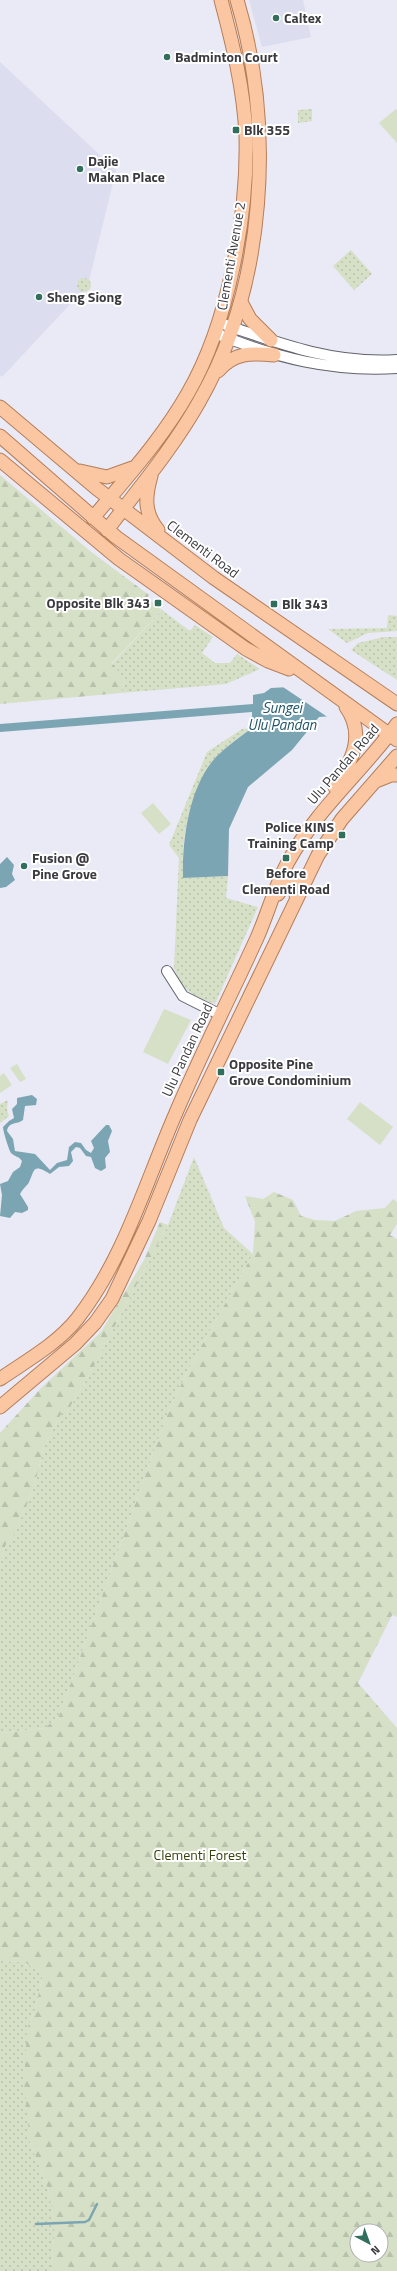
<svg xmlns="http://www.w3.org/2000/svg" width="397" height="2271" viewBox="0 0 397 2271" font-family="'Titillium Web',sans-serif">
<style>
.built{fill:#dcddee}
.grass{fill:url(#grass-dots)}
.forest{fill:url(#forest-firs);fill-rule:evenodd}
.garden{fill:#d6e0c6}
.water{fill:#7ca5b3}
.pier{fill:#e9eaf5}
.lines{fill:none;stroke-linecap:round;stroke-linejoin:round}
.stream{stroke:#7ca5b3;stroke-width:2.5}
.minor-casing{stroke:#63636c;stroke-width:12}
.major-casing{stroke:#b67d58;stroke-width:15}
.minor{stroke:#fff;stroke-width:10}
.major{stroke:#fbc7a3;stroke-width:13}
.poi-dot{fill:#316f5c;stroke:#fff;stroke-width:1.5}
.labels{text-anchor:middle;stroke-width:4;stroke-linejoin:round;paint-order:stroke}
.poi-label{font-size:14px;font-weight:bold;fill:#3a3a3f;stroke:#fff;text-anchor:start}
.street-label{font-size:14px;fill:#3a3a3f;stroke:#fff}
.park-label{font-size:14px;fill:#34430c;stroke:#fff}
.water-label{font-size:15px;font-style:italic;fill:#1e5566;stroke:#fff}
</style>
<defs>
<pattern id="grass-dots" width="8" height="8" patternUnits="userSpaceOnUse"><rect width="8" height="8" fill="#d6e0c6"/><path d="M2 2h.1M6 6h.1" fill="none" stroke="#b8c1ab" stroke-width="1.8" stroke-linecap="round"/></pattern>
<pattern id="forest-firs" width="22" height="20" patternUnits="userSpaceOnUse"><rect width="22" height="20" fill="#d6e0c6"/><path d="M5 1l3.5 6h-7zM16 11l3.5 6h-7z" fill="#b8c1ab"/></pattern>
</defs>
<rect width="100%" height="100%" fill="#e9eaf5"/>
<!-- built -->
<path class="built" d="M249 0H303L311 37 262 47Z
M0 62 116 170 88 285 2 377 0 375Z"/>
<!-- grass -->
<path class="grass" d="M312 109V121L298 123V110Z
M351 250 372 274 354 290 333 266Z
M77 285a7 7 0 1 1 14 0a7 7 0 1 1-14 0Z
M162 610 190 631 195 625 213 637 202 653 215 663H230L237 654 260 669 226 684 121 693 125 680 112 664Z
M388 615 397 616V631L368 633 347 643 328 629 387 628Z
M384 637H397V680L351 650 358 643Z
M252 728C243 735 233 741 225 749 191 786 181 830 183 878L228 876 226 898 258 907 215 1004C194 996 182 991 174 968L179 858 169 845 207 752 242 729Z
M8 1100 7 1109 9 1116 0 1123V1104Z
M194 1157 224 1228 253 1254 189 1368 168 1412 59 1716 45 1728 0 1733V1565L6 1544 14 1535 34 1487 44 1447 62 1412H67L89 1375 168 1225Z
M0 1961 25 1962 43 1975 35 2010 27 2029 30 2142 49 2192 55 2226 51 2271H0Z"/>
<!-- forest -->
<path class="forest" d="M0 475 90 551 149 595 147 598 162 610 112 663 125 680 121 693 0 704Z
M274 1192 293 1200 301 1216 315 1220 335 1221 356 1211 385 1208 393 1199 397 1202V1224L390 1235 397 1239V1617L392 1615 358 1683 397 1728V2271H51L55 2226 49 2192 30 2142 24 2082 27 2029 35 2010 43 1975 25 1962 0 1961V1733L45 1728 59 1716 168 1412 189 1368 253 1254 255 1222 245 1196 263 1199ZM357 2231H381V2255H357Z
M160 1222 168 1225 89 1375 67 1412H62L44 1447 34 1487 14 1535 6 1544 0 1565V1433L41 1388 101 1332 144 1260Z"/>
<!-- garden -->
<path class="garden" d="M396 109 397 110V143L379 123Z
M153 803 171 824 159 834 141 813Z
M164 1009 191 1020 168 1064 143 1052Z
M17 1064 26 1079 20 1082 10 1068Z
M4 1073 12 1085 0 1093V1076Z
M360 1102 393 1127 380 1145 347 1119Z"/>
<!-- water -->
<path class="water" d="M397 681V711L319 717 292 750 248 787 229 829 228 876 183 878C182 840 189 786 216 757 227 746 240 737 252 728V712L0 732V724L253 704V695L264 693 271 688Z
M7 857 14 865 12 874 15 880 6 887 0 888V864Z
M32 1095 37 1099 36 1105 25 1106 23 1120C17 1125 9 1121 7 1131L13 1139 15 1151 35 1154 50 1170 57 1163 67 1160 69 1147 75 1142 81 1143 86 1150 91 1153 94 1148 91 1141 106 1125H109L112 1131 108 1141 110 1152 105 1158 106 1168 101 1171 95 1168 91 1157 86 1156 80 1148 76 1147 71 1152 73 1161 69 1166 59 1167 50 1174C31 1162 35 1172 28 1184 25 1187 22 1190 20 1194L28 1207V1210L22 1213 15 1212 10 1218 0 1216 2 1195 0 1184 8 1181 13 1172 20 1167 22 1161C19 1156 15 1157 11 1153 9 1150 3 1131 3 1127L9 1121 14 1118 12 1109 17 1104V1098Z"/>
<!-- pier -->
<path class="pier" d="M395 679 397 681V713L329 718 283 687 288 685Z"/>
<g class="lines">
<!-- stream -->
<path class="stream" d="M36 2224 85 2222 89 2220 97 2204"/>
<!-- minor casing -->
<g class="minor-casing">
<path id="minor" d="M226 325C283 345 336 364 397 360
M215 333C276 358 331 372 397 368
M167 971 183 996 221 1015"/>
</g>
<!-- major casing -->
<g class="major-casing">
<path id="major" d="M242 304 250 319 271 340
M218 371C234 352 251 353 274 355
M0 407 96 488 214 578 397 704
M0 436 116 537 397 740
M0 460 119 559 246 649 268 661 289 669
M80 471 107 477 132 468
M151 476C145 497 144 513 158 530
M93 518C126 478 162 439 188 393 228 324 248 216 246 136 244 90 233 45 221 0
M107 530C139 488 173 448 199 402 266 286 275 127 237 0
M376 781 391 775H397
M335 787C352 761 366 735 346 707
M278 894 286 883 294 879 298 882 296 895
M0 1379C26 1361 57 1344 77 1319 124 1259 145 1184 175 1115 200 1056 230 997 257 938 268 913 275 886 288 862 316 810 362 772 397 724
M0 1407 75 1344 95 1323 112 1299 149 1221 190 1120 318 855 342 819 397 756"/>
</g>
<!-- minor -->
<use href="#minor" class="minor"/>
<!-- major -->
<use href="#major" class="major"/>
</g>
<!-- markers -->
<g class="poi-dot">
<circle cx="276" cy="18" r="4"/>
<circle cx="167" cy="57" r="4"/>
<rect x="232" y="126" width="8" height="8" rx="2"/>
<circle cx="80" cy="169" r="4"/>
<circle cx="39" cy="297" r="4"/>
<rect x="154" y="599" width="8" height="8" rx="2"/>
<rect x="270" y="600" width="8" height="8" rx="2"/>
<rect x="338" y="831" width="8" height="8" rx="2"/>
<rect x="282" y="854" width="8" height="8" rx="2"/>
<circle cx="24" cy="866" r="4"/>
<rect x="217" y="1068" width="8" height="8" rx="2"/>
</g>
<g class="labels">
<!-- poi labels -->
<g class="poi-label">
<text x="284" y="23">Caltex</text>
<text x="175" y="62">Badminton Court</text>
<text x="244" y="135">Blk 355</text>
<text x="88" y="166">Dajie<tspan x="88" dy="16">Makan Place</tspan></text>
<text x="47" y="302">Sheng Siong</text>
<text x="150" y="608" text-anchor="end">Opposite Blk 343</text>
<text x="282" y="609">Blk 343</text>
<text x="334" y="832" text-anchor="end">Police KINS<tspan x="334" dy="16">Training Camp</tspan></text>
<text x="32" y="863">Fusion @<tspan x="32" dy="16">Pine Grove</tspan></text>
<text x="286" y="878" text-anchor="middle">Before<tspan x="286" dy="16">Clementi Road</tspan></text>
<text x="229" y="1069">Opposite Pine<tspan x="229" dy="16">Grove Condominium</tspan></text>
</g>
<!-- street labels -->
<g class="street-label">
<text transform="translate(231 256) rotate(-80)" y="5">Clementi Avenue 2</text>
<text transform="translate(203 549) rotate(37)" y="5">Clementi Road</text>
<text transform="translate(343 764) rotate(-49)" y="5">Ulu Pandan Road</text>
<text transform="translate(187 1050) rotate(-65)" y="5">Ulu Pandan Road</text>
</g>
<!-- park labels -->
<g class="park-label">
<text x="200" y="1860">Clementi Forest</text>
</g>
<!-- water labels -->
<g class="water-label">
<text x="282" y="713">Sungei<tspan x="282" dy="17">Ulu Pandan</tspan></text>
</g>
</g>
<!-- north arrow -->
<g transform="translate(369 2243) rotate(139)"><circle r="19" fill="#ffffff" stroke="#b0b0b2"/>
<path d="M0-3L7 15L0 10L-7 15Z" fill="#316f5c"/>
<text y="-6" font-size="11" font-weight="bold" text-anchor="middle" fill="#3a3a3f">N</text>
</g>
</svg>
